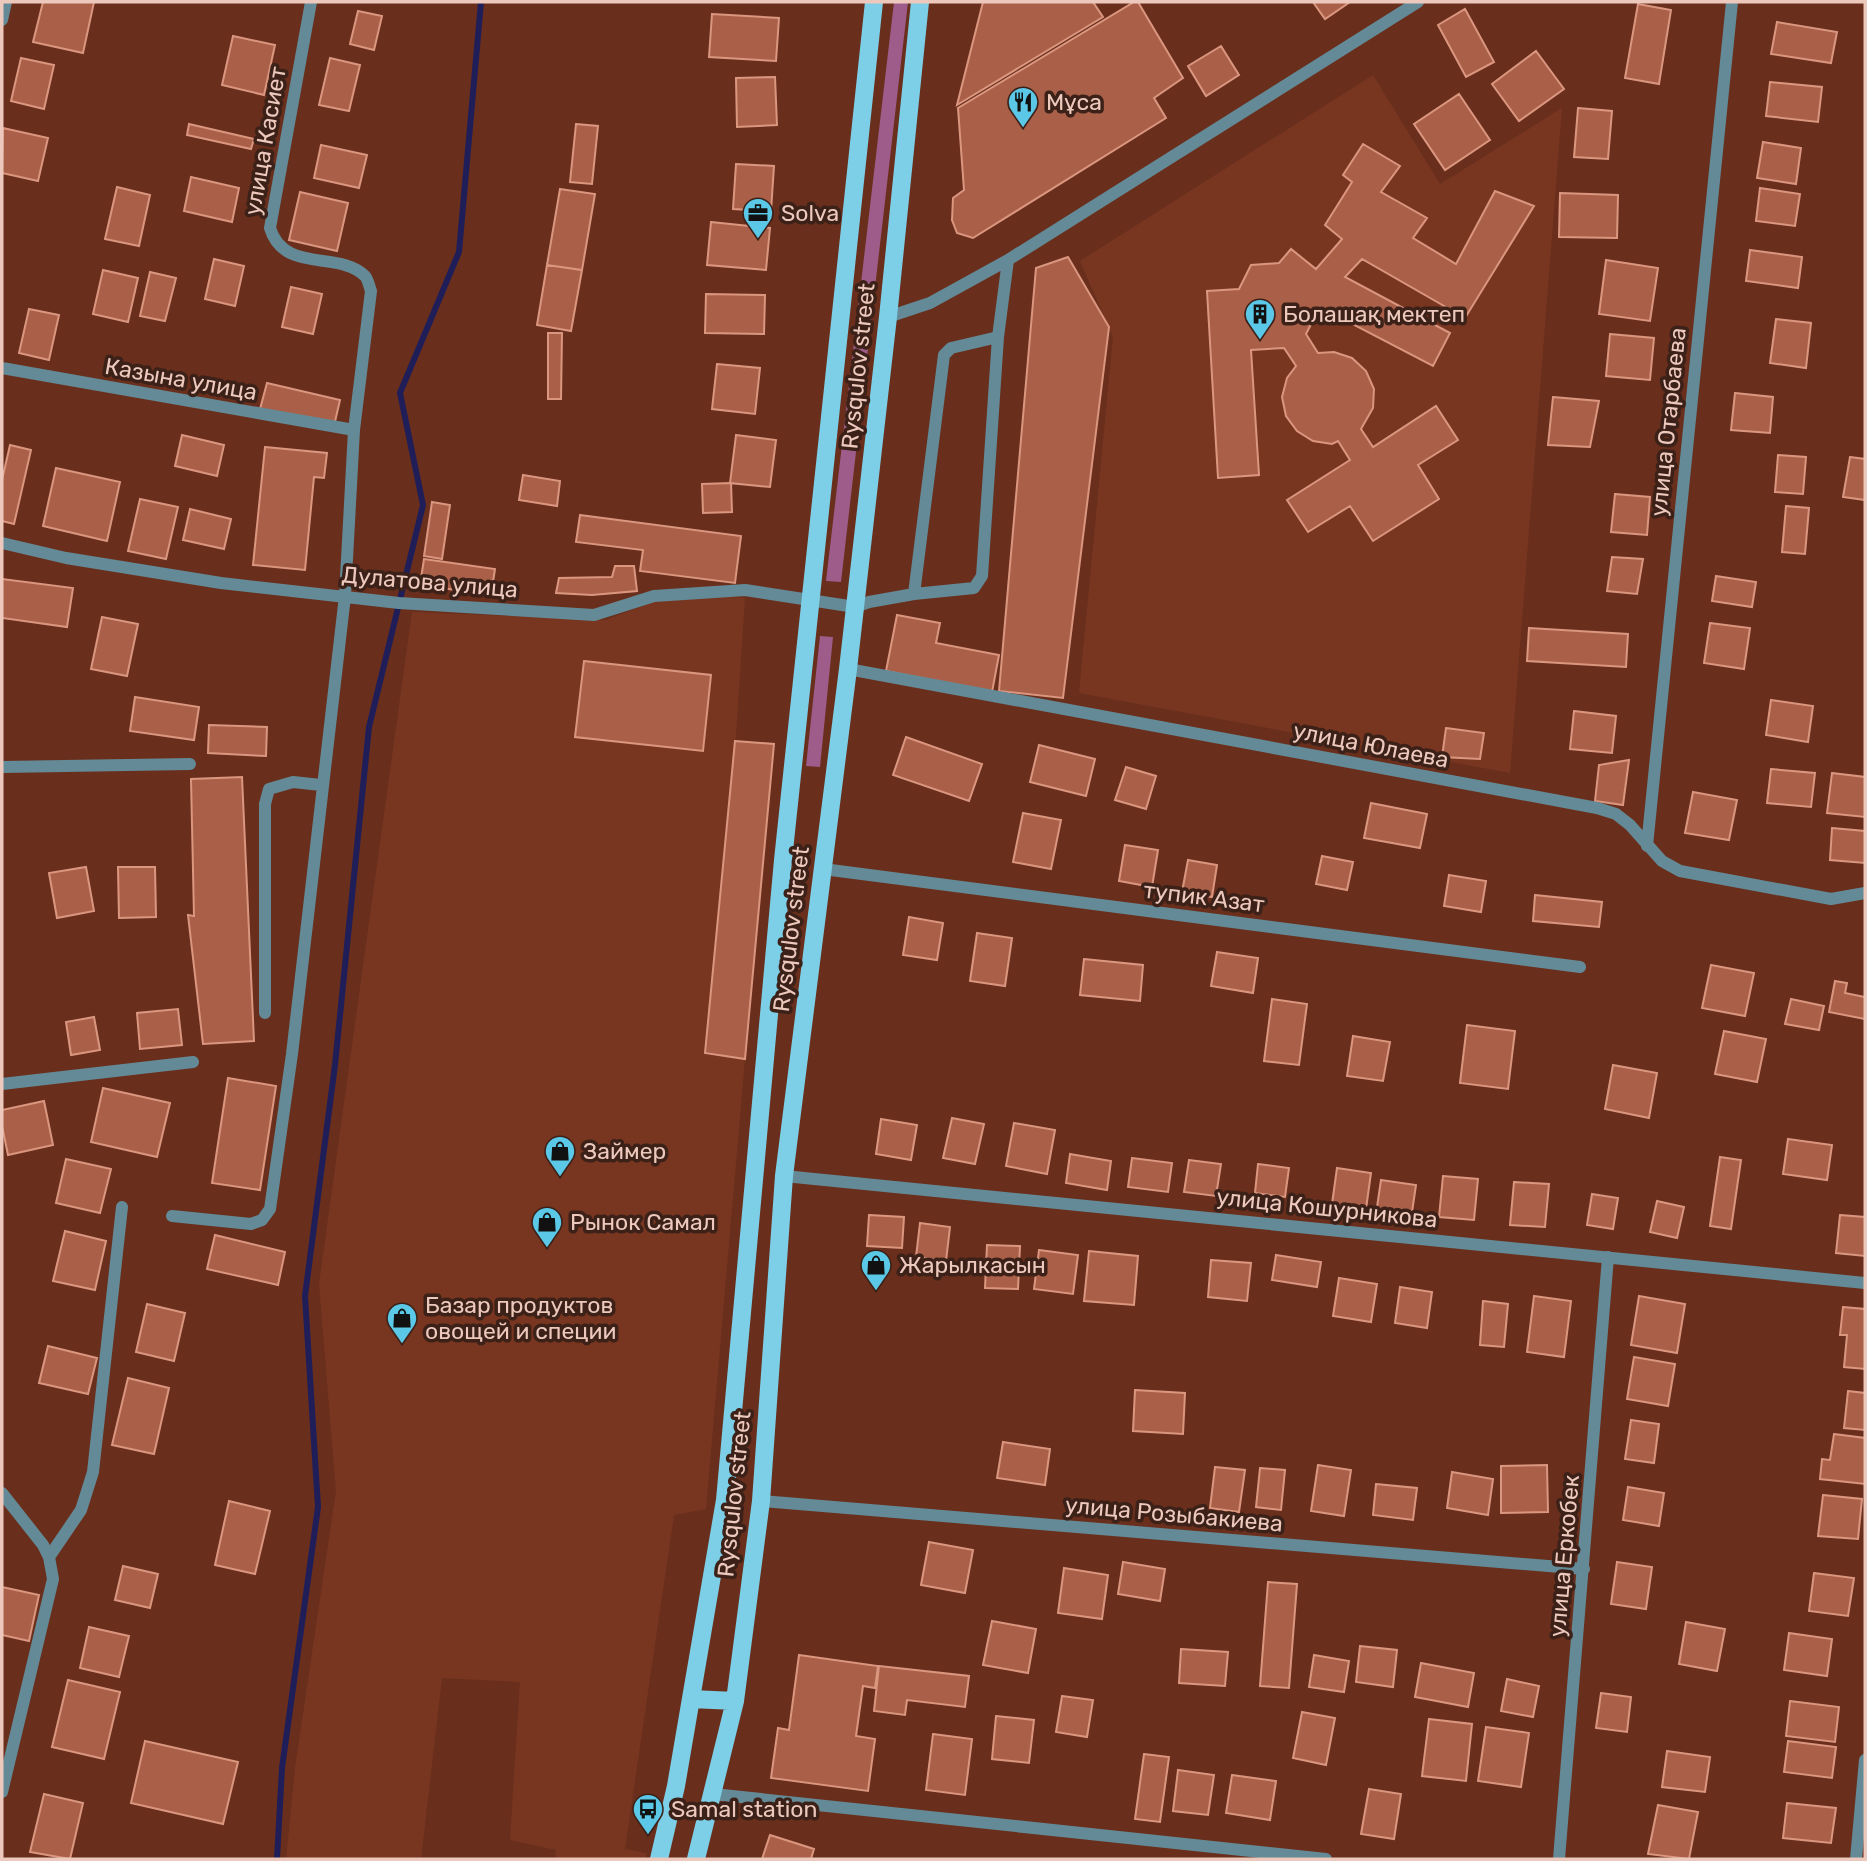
<svg xmlns="http://www.w3.org/2000/svg" width="1867" height="1861" viewBox="0 0 1867 1861" font-family="Rubik,sans-serif">
<style>
.built{fill:#783620}
.forest{fill:#9d5c8a}
.lines{fill:none;stroke-linecap:round;stroke-linejoin:round}
.stream{stroke:#201e59;stroke-width:6}
.building{fill:#aa6048;stroke:#db9680;stroke-width:2}
.minor{stroke:#638a96;stroke-width:12}
.major{stroke:#7dcfe7;stroke-width:18}
.labels{text-anchor:middle;stroke-width:7;stroke-linejoin:round;paint-order:stroke}
.poi-label{font-size:23px;fill:#edc9bd;stroke:#3c2119;text-anchor:start}
.street-label{font-size:23px;fill:#edc9bd;stroke:#3c2119}
</style>
<rect width="100%" height="100%" fill="#692f1c"/>
<!-- built -->
<path class="built" d="M1373 75 1440 184 1562 108 1510 773 1079 693 1113 337 1080 261Z
M681 592 745 598 730 826 706 1053 745 1059 706 1509 674 1515 625 1849 647 1853 645 1859H555L556 1850 510 1840 520 1682 442 1678 421 1859H286L295 1768 336 1491 319 1284 412 612 605 620Z"/>
<!-- forest -->
<path class="forest" d="M894 2H908L841 582 826 581Z
M820 636 833 637 820 767 806 766Z"/>
<g class="lines">
<!-- stream -->
<path class="stream" d="M277 1859 282 1768 318 1507 305 1296 335 1065 369 727 423 505 400 393 459 252 481 2"/>
</g>
<!-- building -->
<path class="building" d="M43 2H94L83 53 33 42Z
M983 2H1093L1103 17 957 105Z
M1134 2H1138L1183 78 1154 98 1166 118 973 238 957 233 952 220 953 198 964 190 958 108Z
M1313 2H1350L1325 19Z
M1638 4 1671 10 1659 84 1625 78Z
M1465 9 1494 62 1466 77 1438 25Z
M358 11 382 16 374 50 350 44Z
M712 14 779 18 776 61 709 57Z
M1777 22 1837 32 1831 63 1771 54Z
M233 36 275 45 264 95 222 85Z
M1221 46 1239 75 1206 96 1188 66Z
M1536 51 1564 89 1519 121 1492 84Z
M21 58 54 65 44 109 11 101Z
M330 58 360 65 349 111 319 105Z
M775 77 777 125 737 127 736 78Z
M1770 82 1822 87 1818 122 1766 116Z
M1459 94 1490 140 1445 170 1414 124Z
M1578 108 1612 111 1608 159 1574 157Z
M189 124 254 139 251 149 187 135Z
M576 124 598 126 592 184 570 182Z
M3 128 48 138 38 181 2 173Z
M1763 142 1801 148 1796 184 1757 178Z
M1363 144 1400 166 1381 192 1427 218 1413 238 1456 264 1495 191 1534 206 1465 318 1362 259 1345 277 1450 333 1433 366 1320 307 1306 334 1318 353 1334 352 1352 358 1366 371 1374 389 1373 408 1361 429 1373 447 1436 406 1458 440 1418 465 1439 499 1373 541 1350 506 1308 532 1287 500 1350 460 1338 441 1332 444 1313 441 1297 431 1286 416 1282 397 1287 378 1296 366 1284 348 1251 350 1259 475 1218 478 1207 291 1239 289 1251 265 1279 263 1291 249 1316 269 1342 239 1325 225 1352 182 1343 175Z
M321 145 367 155 359 188 314 178Z
M736 164 774 166 771 211 733 209Z
M191 177 239 188 232 222 184 211Z
M117 187 150 195 139 246 105 239Z
M1760 188 1800 194 1795 226 1756 221Z
M560 189 595 194 582 270 547 265Z
M300 192 348 203 337 251 289 240Z
M1560 193 1618 195 1617 238 1559 237Z
M711 222 770 228 766 270 707 265Z
M1750 250 1802 257 1798 288 1746 281Z
M1068 257 1109 327 1063 698 999 691 1036 268Z
M214 259 244 266 235 306 205 299Z
M1606 260 1658 268 1650 321 1599 314Z
M547 265 582 270 571 331 537 325Z
M103 270 138 278 128 322 93 314Z
M150 272 176 278 165 321 140 316Z
M291 287 322 294 313 334 282 327Z
M706 294 765 295 764 334 705 333Z
M29 309 59 315 49 360 19 353Z
M1776 319 1811 323 1806 368 1770 363Z
M548 333H562L561 399H548Z
M1610 334 1654 338 1650 380 1606 376Z
M717 364 760 368 755 414 712 409Z
M267 383 340 400 334 426 260 409Z
M1735 393 1773 397 1770 433 1731 430Z
M1553 397 1599 401 1590 447 1548 445Z
M182 435 224 445 217 476 175 466Z
M736 435 776 440 770 487 730 483Z
M10 445 31 450 14 524 2 521V480Z
M265 447 327 453 324 478 314 477 305 570 253 565Z
M1778 455 1806 457 1803 494 1775 492Z
M1850 457 1865 459V500L1843 497Z
M56 468 120 482 107 541 43 526Z
M523 475 560 481 557 506 519 500Z
M731 483 732 512 703 513 702 484Z
M1615 494 1650 497 1647 535 1611 532Z
M140 499 178 507 166 559 128 551Z
M432 502 450 505 442 559 424 556Z
M1786 506 1809 508 1805 554 1782 552Z
M190 509 231 519 224 549 183 540Z
M580 515 741 536 735 583 640 571 643 550 576 542Z
M1612 557 1643 559 1637 594 1607 591Z
M424 559 495 569 491 595 420 585Z
M615 566H634L637 591 592 595 556 593 559 578 612 577Z
M1716 576 1756 582 1752 607 1712 601Z
M2 579 73 588 67 627 2 618Z
M897 615 940 623 936 643 999 655 992 692 886 671Z
M102 617 138 624 127 676 91 669Z
M1710 623 1750 628 1744 669 1704 663Z
M1529 628 1628 634 1626 667 1527 661Z
M584 661 711 675 703 751 575 737Z
M135 697 199 707 194 740 130 731Z
M1771 700 1813 706 1808 742 1766 735Z
M1574 711 1616 716 1612 753 1570 749Z
M209 725 267 727 266 756 208 753Z
M1446 728 1484 733 1480 759 1442 757Z
M906 737 982 764 969 801 893 775Z
M735 741 774 744 745 1059 705 1053Z
M1039 745 1095 759 1086 796 1030 782Z
M1629 760 1623 805 1595 801 1599 765Z
M1126 767 1156 776 1146 809 1115 800Z
M1771 769 1815 773 1811 807 1767 803Z
M1832 773 1865 777V817L1827 813Z
M242 777 254 1041 203 1044 188 915 194 916 191 779Z
M1693 792 1737 800 1729 840 1685 833Z
M1371 803 1427 814 1420 848 1364 838Z
M1023 813 1061 820 1051 869 1013 862Z
M1832 828 1865 831V863L1830 860Z
M1125 845 1158 850 1152 887 1119 881Z
M1322 856 1353 862 1347 890 1316 884Z
M1188 860 1217 865 1212 897 1182 892Z
M86 867 94 911 57 918 49 873Z
M118 867H155L156 917 119 918Z
M1449 875 1486 881 1481 912 1444 906Z
M1535 895 1602 902 1599 927 1533 921Z
M909 917 943 923 937 960 903 955Z
M977 933 1012 938 1005 986 970 981Z
M1217 952 1258 958 1253 993 1211 986Z
M1084 959 1143 965 1140 1001 1080 995Z
M1711 965 1754 973 1745 1016 1702 1008Z
M1835 981 1847 983 1845 993 1865 997V1019L1829 1012Z
M1272 999 1307 1004 1299 1065 1264 1061Z
M1791 999 1824 1006 1819 1030 1785 1024Z
M178 1009 182 1045 140 1049 137 1013Z
M94 1017 100 1050 71 1055 66 1022Z
M1467 1025 1515 1031 1508 1089 1460 1083Z
M1724 1031 1766 1039 1757 1082 1715 1074Z
M1353 1036 1390 1042 1383 1081 1347 1076Z
M1613 1065 1657 1073 1649 1118 1605 1109Z
M228 1078 276 1086 260 1190 212 1183Z
M103 1088 170 1103 157 1157 91 1142Z
M44 1101 53 1145 8 1155 2 1126V1110Z
M952 1118 984 1124 975 1164 943 1158Z
M881 1119 917 1125 911 1160 876 1154Z
M1014 1123 1055 1130 1047 1174 1006 1166Z
M1788 1139 1832 1145 1827 1180 1783 1174Z
M1070 1154 1111 1161 1107 1190 1066 1183Z
M1720 1157 1741 1160 1731 1229 1710 1226Z
M1132 1158 1172 1163 1168 1192 1128 1187Z
M66 1159 111 1169 100 1213 56 1203Z
M1189 1160 1221 1164 1216 1196 1184 1192Z
M1258 1164 1289 1168 1285 1197 1255 1193Z
M1337 1168 1371 1173 1366 1209 1332 1204Z
M1443 1176 1478 1179 1474 1220 1439 1217Z
M1381 1180 1416 1185 1411 1219 1376 1214Z
M1514 1182 1549 1184 1545 1227 1510 1225Z
M1592 1194 1618 1198 1613 1229 1587 1225Z
M1657 1201 1684 1207 1677 1238 1650 1232Z
M869 1215 904 1217 902 1248 867 1246Z
M1840 1215 1865 1217V1256L1836 1253Z
M920 1223 950 1227 946 1261 916 1257Z
M65 1231 106 1241 95 1290 53 1281Z
M215 1235 285 1252 278 1285 207 1269Z
M987 1245 1020 1246 1018 1289 985 1288Z
M1039 1250 1078 1255 1073 1294 1034 1289Z
M1089 1251 1138 1256 1134 1305 1084 1301Z
M1276 1255 1321 1262 1317 1287 1272 1280Z
M1211 1260 1251 1263 1247 1301 1208 1297Z
M1339 1278 1377 1284 1371 1322 1333 1316Z
M1400 1287 1432 1292 1427 1328 1395 1323Z
M1534 1296 1571 1301 1564 1357 1527 1352Z
M1639 1296 1685 1304 1677 1353 1631 1345Z
M1483 1301 1508 1304 1504 1347 1480 1345Z
M147 1304 185 1313 174 1361 136 1352Z
M1843 1307 1865 1309V1369L1844 1367 1847 1335H1840Z
M48 1346 97 1358 88 1394 39 1383Z
M1634 1357 1675 1364 1668 1406 1627 1399Z
M128 1378 169 1388 154 1454 112 1445Z
M1135 1390 1185 1393 1183 1434 1133 1431Z
M1848 1391 1865 1393V1430L1844 1428Z
M1631 1420 1659 1424 1654 1463 1625 1459Z
M1834 1434 1865 1438V1484L1820 1479 1822 1459 1830 1460Z
M1003 1442 1050 1449 1045 1485 997 1478Z
M1318 1465 1351 1470 1344 1516 1311 1511Z
M1547 1465 1548 1512 1501 1513V1466Z
M1215 1467 1245 1470 1239 1512 1210 1508Z
M1260 1468 1285 1470 1281 1510 1256 1507Z
M1452 1472 1493 1479 1488 1515 1447 1508Z
M1376 1484 1417 1488 1413 1520 1373 1515Z
M1628 1487 1664 1493 1659 1526 1623 1520Z
M1823 1495 1862 1499 1858 1539 1818 1536Z
M229 1501 270 1511 255 1574 215 1565Z
M929 1542 973 1550 965 1593 921 1585Z
M1123 1562 1165 1569 1160 1601 1118 1594Z
M1617 1562 1652 1567 1646 1609 1611 1604Z
M123 1566 158 1574 150 1608 115 1600Z
M1064 1568 1108 1575 1102 1619 1058 1613Z
M1814 1573 1854 1578 1848 1616 1809 1611Z
M1268 1582 1297 1584 1289 1688 1260 1686Z
M2 1587 39 1595 29 1641 2 1635Z
M992 1621 1036 1629 1028 1673 983 1665Z
M1686 1622 1725 1629 1717 1671 1679 1664Z
M89 1627 129 1636 119 1677 80 1668Z
M1789 1633 1832 1639 1827 1676 1784 1670Z
M1360 1646 1397 1650 1393 1687 1356 1682Z
M1181 1649 1228 1652 1225 1686 1179 1683Z
M799 1655 878 1666 875 1688 863 1686 856 1736 875 1739 868 1791 771 1778 778 1728 789 1730Z
M1314 1655 1349 1661 1344 1692 1309 1687Z
M1421 1663 1474 1673 1468 1707 1415 1697Z
M879 1666 969 1676 965 1707 907 1700 905 1715 874 1711Z
M1507 1679 1539 1686 1533 1717 1501 1711Z
M68 1680 120 1692 104 1759 52 1747Z
M1601 1693 1631 1697 1627 1732 1596 1728Z
M1062 1696 1093 1700 1087 1737 1056 1732Z
M1790 1701 1839 1707 1835 1742 1786 1736Z
M1302 1712 1335 1718 1326 1765 1293 1758Z
M996 1716 1034 1720 1029 1763 992 1759Z
M1429 1719 1472 1724 1466 1781 1422 1776Z
M1486 1727 1529 1733 1521 1787 1478 1781Z
M933 1734 972 1739 965 1795 926 1790Z
M145 1741 238 1762 223 1824 131 1803Z
M1788 1741 1836 1747 1832 1778 1784 1772Z
M1667 1751 1710 1757 1705 1792 1662 1787Z
M1144 1754 1169 1757 1160 1822 1135 1819Z
M1178 1770 1214 1775 1208 1815 1173 1811Z
M1232 1775 1276 1781 1270 1820 1226 1813Z
M1369 1789 1401 1794 1394 1839 1361 1834Z
M44 1794 83 1803 70 1859 30 1852Z
M1787 1803 1836 1808 1831 1843 1783 1838Z
M1658 1805 1698 1812 1689 1859 1648 1854Z
M770 1835 814 1849 811 1859H762Z"/>
<g class="lines">
<!-- minor -->
<path class="minor" d="M2 20 6 2
M888 317 930 303 1008 260 1418 2
M2 368 354 430
M2 543 66 558 221 583 399 603 594 615 654 596 745 590 855 607 869 602 914 594 974 588 982 576 998 337 1008 260
M914 594 944 355 951 348 998 337
M848 669 1597 808 1616 814 1630 825 1662 861 1680 871 1831 899 1865 893
M2 767 190 764
M1647 846 1732 2
M823 869 1580 967
M265 1013V804L269 789 293 782 321 785
M2 1084 193 1062
M784 1176 1865 1283
M172 1216 251 1224 262 1220 270 1209 292 1054 345 596 354 430 371 291C369 286 368 279 365 276 339 250 284 274 270 228L311 2
M2 1493 43 1545 49 1557 53 1579 2 1792
M761 1501 1584 1569
M49 1557 81 1510 93 1472 122 1207
M713 1794 1326 1859
M1559 1859 1608 1257
M1856 1859 1865 1760"/>
<!-- major -->
<path class="major" d="M691 1699 735 1701
M659 1859 676 1786 725 1500 783 860 874 2
M696 1859 735 1701 761 1501 784 1176 848 669 888 317 920 2"/>
</g>
<!-- icons -->
<defs>
<g id="restaurant-pin" transform="scale(1.575)"><path d="M0 17L-7.5 6A9.5 9.5 0 1 1 7.5 6Z" fill="#5ac8e6" stroke="#3c2119"/><path d="M-5-6h1v4h1v-4h1v4h1v-4h1v5L-1.5 .5V6h-2V.5L-5-1ZM5-6V6H3V1.5H1.5Q1.5-4 5-6Z" fill="#111"/></g>
<g id="office-pin" transform="scale(1.575)"><path d="M0 17L-7.5 6A9.5 9.5 0 1 1 7.5 6Z" fill="#5ac8e6" stroke="#3c2119"/><path d="M-6-3h4V-5.5h4V-3h4V5H-6ZM-1-4.5V-3h2v-1.5ZM-6 0V1H6V0Z" fill="#111"/></g>
<g id="building-pin" transform="scale(1.575)"><path d="M0 17L-7.5 6A9.5 9.5 0 1 1 7.5 6Z" fill="#5ac8e6" stroke="#3c2119"/><path d="M-4-6H4V6H1V3H-1V6H-4ZM-2.5-4.3h1.7v1.8h-1.7ZM.8-4.3h1.7v1.8H.8ZM-2.5-1h1.7V.8h-1.7ZM.8-1h1.7V.8H.8Z" fill="#111"/></g>
<g id="shop-pin" transform="scale(1.575)"><path d="M0 17L-7.5 6A9.5 9.5 0 1 1 7.5 6Z" fill="#5ac8e6" stroke="#3c2119"/><path d="M-5-2.5h2.3a2.7 3.5 0 0 1 5.4 0H5L5.5 6h-11ZM-1.5-2.5h3a1.5 2.3 0 0 0-3 0Z" fill="#111"/></g>
<g id="bus-pin" transform="scale(1.575)"><path d="M0 17L-7.5 6A9.5 9.5 0 1 1 7.5 6Z" fill="#5ac8e6" stroke="#3c2119"/><path d="M-5-6H5V4H4V6H2V4H-2V6H-4V4H-5ZM-3.5-4V0h7V-4ZM-3.5 1.2v1.5H-2V1.2ZM2 1.2v1.5H3.5V1.2Z" fill="#111"/></g>
</defs>
<g fill-rule="evenodd">
<use href="#restaurant-pin" x="1023" y="102"/>
<use href="#office-pin" x="758" y="213"/>
<use href="#building-pin" x="1260" y="314"/>
<use href="#shop-pin" x="560" y="1151"/>
<use href="#shop-pin" x="547" y="1222"/>
<use href="#shop-pin" x="876" y="1265"/>
<use href="#shop-pin" x="402" y="1318"/>
<use href="#bus-pin" x="648" y="1809"/>
</g>
<g class="labels">
<!-- poi labels -->
<g class="poi-label">
<text x="1046" y="110">Мұса</text>
<text x="781" y="221">Solva</text>
<text x="1283" y="322">Болашақ мектеп</text>
<text x="583" y="1159">Займер</text>
<text x="570" y="1230">Рынок Самал</text>
<text x="899" y="1273">Жарылкасын</text>
<text x="425" y="1313">Базар продуктов<tspan x="425" dy="26">овощей и специи</tspan></text>
<text x="671" y="1817">Samal station</text>
</g>
<!-- street labels -->
<g class="street-label">
<text transform="translate(265 141) rotate(-80)" y="8">улица Касиет</text>
<text transform="translate(858 366) rotate(-84)" y="8">Rysqulov street</text>
<text transform="translate(181 379) rotate(10)" y="8">Казына улица</text>
<text transform="translate(1668 422) rotate(-84)" y="8">улица Отарбаева</text>
<text transform="translate(430 582) rotate(5)" y="8">Дулатова улица</text>
<text transform="translate(1371 745) rotate(11)" y="8">улица Юлаева</text>
<text transform="translate(1204 897) rotate(7)" y="8">тупик Азат</text>
<text transform="translate(791 929) rotate(-83)" y="8">Rysqulov street</text>
<text transform="translate(1327 1208) rotate(6)" y="8">улица Кошурникова</text>
<text transform="translate(734 1494) rotate(-84)" y="8">Rysqulov street</text>
<text transform="translate(1174 1514) rotate(5)" y="8">улица Розыбакиева</text>
<text transform="translate(1564 1556) rotate(-85)" y="8">улица Еркобек</text>
</g>
</g>
<!-- border -->
<rect width="1867" height="1861" fill="none" stroke="#edc9bd" stroke-width="7"/>
</svg>
